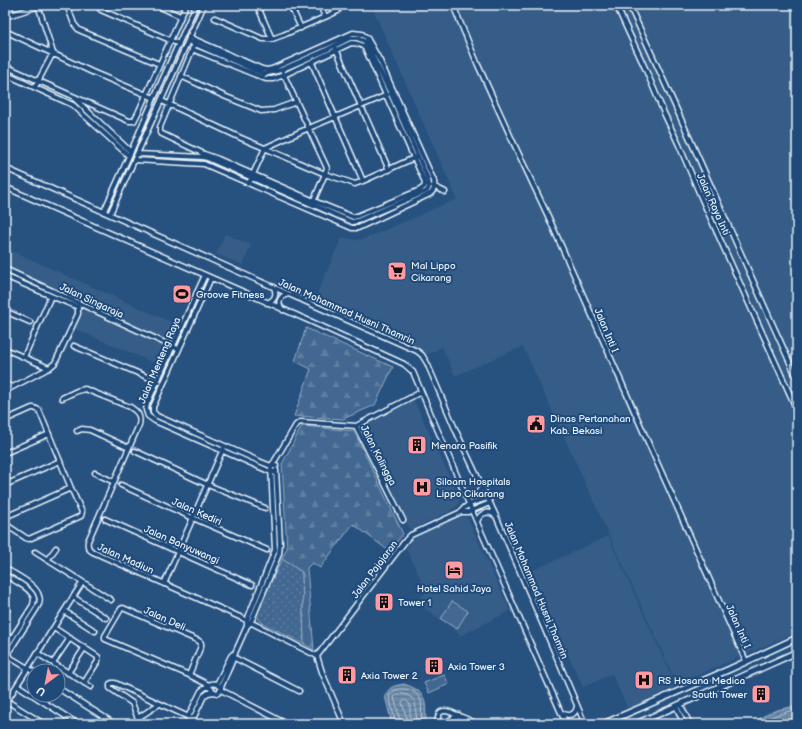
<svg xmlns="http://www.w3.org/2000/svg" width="802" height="729" viewBox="0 0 802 729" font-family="'Balsamiq Sans',sans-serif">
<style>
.built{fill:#355d88}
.grass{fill:url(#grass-dots);stroke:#96acc4}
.forest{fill:url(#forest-firs);stroke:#96acc4}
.park{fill:#436891;stroke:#96acc4}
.water{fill:url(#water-rules);stroke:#9db3c9}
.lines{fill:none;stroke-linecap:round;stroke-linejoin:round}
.shore{stroke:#b6c8d9;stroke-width:1}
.minor-casing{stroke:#e8f1f8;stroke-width:7}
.major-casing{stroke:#e8f1f8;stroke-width:8}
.minor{stroke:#1f4a7a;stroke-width:4}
.major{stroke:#1f4a7a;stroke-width:5}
.labels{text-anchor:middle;stroke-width:4;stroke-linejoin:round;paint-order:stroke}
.street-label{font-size:10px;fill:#e8f1f8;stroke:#1f4a7a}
.poi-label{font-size:10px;fill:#e8f1f8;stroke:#1f4a7a;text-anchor:start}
</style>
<defs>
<pattern id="grass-dots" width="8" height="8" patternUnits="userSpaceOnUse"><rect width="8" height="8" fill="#436891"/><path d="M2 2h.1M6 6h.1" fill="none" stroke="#5e7ea1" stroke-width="1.8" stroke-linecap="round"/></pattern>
<pattern id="forest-firs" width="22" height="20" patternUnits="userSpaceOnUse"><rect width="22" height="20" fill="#436891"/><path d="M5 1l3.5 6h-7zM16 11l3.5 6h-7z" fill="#5e7ea1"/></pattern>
<pattern id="water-rules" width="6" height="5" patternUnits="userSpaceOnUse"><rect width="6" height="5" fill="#6b8aaa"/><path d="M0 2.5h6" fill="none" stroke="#5e7388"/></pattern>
</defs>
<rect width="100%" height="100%" fill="#27517f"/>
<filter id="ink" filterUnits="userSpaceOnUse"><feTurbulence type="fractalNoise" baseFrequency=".025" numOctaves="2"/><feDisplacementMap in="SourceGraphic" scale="8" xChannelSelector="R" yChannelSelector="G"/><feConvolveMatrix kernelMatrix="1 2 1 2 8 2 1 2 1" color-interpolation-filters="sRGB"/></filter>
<g filter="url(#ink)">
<!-- built -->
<path class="built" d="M371 5H797V632L677 684 523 347 514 350 455 376 442 347 425 356 421 351 406 341 315 298 341 239 345 238 357 240 364 239 457 199Z
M225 234 251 245 243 265 216 254Z
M5 248 180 326 161 366 75 329 82 314 5 279Z
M414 400 460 499 458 505 449 512 410 530 361 425Z
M461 517H465L468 519 510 611 460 636 455 630 424 608 417 602 426 591 406 548 415 537Z
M608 536 676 686 628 709 612 674 583 687 529 572Z"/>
<!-- grass -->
<path class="grass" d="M282 559 302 572 304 644 262 623 256 615Z"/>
<!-- forest -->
<path class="forest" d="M306 328 393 367 375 405 343 419 294 416 311 369 295 361Z
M302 426 354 431 403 534 389 551 353 524 320 568 312 563 307 568 314 650 304 644 302 572 282 559 287 548 282 464Z"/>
<!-- park -->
<path class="park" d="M452 601 468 611 457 629 441 619Z
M444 675 449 684 429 693 424 683Z"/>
<!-- water -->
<path class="water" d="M404 684C429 692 425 702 426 724H392L385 696C390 686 393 686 404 684Z
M797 706V724H754C764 712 782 708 797 706Z"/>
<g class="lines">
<!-- shore -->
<path class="shore" d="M405 700 410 704V718L409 720 407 719 402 703 403 701Z
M396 724 389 696C395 684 417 688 421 701 422 708 421 717 422 724
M401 724 394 697C401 691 411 695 415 702L417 724
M759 724C770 716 784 712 797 710"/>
<!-- minor casing -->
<g class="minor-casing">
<path id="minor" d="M9 5 12 14
M67 5 74 24 79 30 159 64
M97 5 101 10 179 44
M156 5 180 16
M257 5 272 39
M290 5 301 28
M320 5 325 17
M453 5 478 65 514 144 548 216 651 449 746 661
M616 5 645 68 664 113 679 145 701 197 797 410
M629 5C687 129 740 254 797 378
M5 17 42 5
M215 18 263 39H272L283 35 325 17 338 11
M5 31 92 72 154 98
M196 41 160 127V133L204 154 218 159 314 201 353 217 357 216 420 190 424 187 425 185
M192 49 266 79H273L284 75 351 43C357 43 361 44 365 48L414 158 424 180 425 185
M336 49 389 170
M312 63 363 181
M5 66 129 121H134L139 111 186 5
M283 73 327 168 325 174 313 202
M5 74 73 105 129 156
M181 76 224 96 261 111 274 110 296 102
M35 87 53 53 38 5
M75 99 131 152
M162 101 241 138 325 174 355 184 363 181 416 157
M138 154 203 157 207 158 352 222 357 221 427 191C430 187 429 184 428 179L391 94 367 45 364 41 357 38H350L322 52 281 70 264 74 188 41
M136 160 204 164 352 228H358L430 194C434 191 435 187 434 181L380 61 367 38 362 34 353 33 272 69 267 70 262 69 189 37
M5 168 417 351 422 355 427 363 456 431 496 516 546 632 585 724
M249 183 265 148 302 131 387 95
M433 186 445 192
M5 187 312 322 404 364 413 372 472 511 566 724
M104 211 129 156 154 98 196 5
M110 214 204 5
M5 269 178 349
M205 275 194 299 147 404 146 410 148 416 155 421 271 472H276
M5 276 51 296
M211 278 153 407V412L157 416 261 462 271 466H276
M267 303C275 300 277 295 274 287
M283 310C276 303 280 295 289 294
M5 311 30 322
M74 346 159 382
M5 349 49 368
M5 384 12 387
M5 391 49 368 55 363 78 314V307L51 296 24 357
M62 398 77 391 85 389 130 407C138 412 141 416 139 425L88 541C87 546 89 550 93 552L242 618 317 656 322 672 344 724
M5 420 32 408H34L39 410 71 488 82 512 81 516 29 539 26 538 5 524
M356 426 403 520
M356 426 421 392
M77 431 82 429 90 430 129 448
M135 451 208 485 265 508
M5 453 49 434
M95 473 114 482
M5 485 60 461
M121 485 193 518 267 550
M465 496C474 497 480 494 482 485
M461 512C466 503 479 501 488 498
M5 517 71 488
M105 519 252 585
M477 522C480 512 489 510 496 516
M35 552 111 600
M47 560 56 548
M5 568C15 575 36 584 39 596 41 601 39 605 37 608L5 658
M5 575C13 580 33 589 34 599 34 601 33 603 33 605L5 649
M164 584 223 449
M73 597 106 618
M5 608 7 610
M64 611 95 631
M247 626V620L275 550 271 466 274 462 296 425 300 422 356 426
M54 628 98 657V661L84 683
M37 653 91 687
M6 655 34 672
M231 656 299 691
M317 656 406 540 411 535 461 512H468L490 503
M53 663 70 638
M68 673 85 647
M189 675 201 646V643L199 641 123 608 121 609 105 636V639L189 675 209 685
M217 684 231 656 233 654
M17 685 78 724
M221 687 234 657 235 653 247 626 251 622 279 554 280 544 276 470
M58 688 110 721 112 724
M221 690 218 693 214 692 209 687V685C214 682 217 684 221 687V690L283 722
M7 701 44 724
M5 704 82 583
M680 704 690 724
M676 706 684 724
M562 713C569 717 576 715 577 706
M138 718 159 704
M192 721 204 696 208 693 214 692
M5 722 8 724
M140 724 132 703 110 688V684L112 683H115L193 719
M189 724 188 717 201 691 206 687H209
M212 724H214
M438 724C436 706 448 710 459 716 465 718 471 721 477 724
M443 724 459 715"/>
</g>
<!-- major casing -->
<g class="major-casing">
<path id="major" d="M603 724 730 669 797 638
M636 724 797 652"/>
</g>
<!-- minor -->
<use href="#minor" class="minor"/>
<!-- major -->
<use href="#major" class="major"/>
</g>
</g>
<!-- icons -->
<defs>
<g id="supermarket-square" transform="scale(1)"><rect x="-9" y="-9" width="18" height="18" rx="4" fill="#ff9aa2" stroke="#1f4a7a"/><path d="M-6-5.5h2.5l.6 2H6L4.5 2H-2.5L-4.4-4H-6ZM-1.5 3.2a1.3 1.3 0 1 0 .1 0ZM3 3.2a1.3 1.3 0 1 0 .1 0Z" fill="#111"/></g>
<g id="stadium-square" transform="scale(1)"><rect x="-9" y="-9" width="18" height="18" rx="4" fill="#ff9aa2" stroke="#1f4a7a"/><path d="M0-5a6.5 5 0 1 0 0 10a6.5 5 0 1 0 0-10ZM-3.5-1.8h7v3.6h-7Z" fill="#111"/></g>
<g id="civic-square" transform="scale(1)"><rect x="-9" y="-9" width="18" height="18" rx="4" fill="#ff9aa2" stroke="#1f4a7a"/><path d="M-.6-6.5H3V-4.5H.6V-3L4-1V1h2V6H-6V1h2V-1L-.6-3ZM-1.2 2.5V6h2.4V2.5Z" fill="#111"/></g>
<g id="building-square" transform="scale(1)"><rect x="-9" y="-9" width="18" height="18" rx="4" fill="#ff9aa2" stroke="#1f4a7a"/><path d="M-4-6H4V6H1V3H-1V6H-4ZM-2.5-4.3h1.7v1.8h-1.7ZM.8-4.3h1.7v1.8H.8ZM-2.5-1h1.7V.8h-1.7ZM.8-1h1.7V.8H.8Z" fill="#111"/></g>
<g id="hospital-square" transform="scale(1)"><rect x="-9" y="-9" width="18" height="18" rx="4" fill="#ff9aa2" stroke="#1f4a7a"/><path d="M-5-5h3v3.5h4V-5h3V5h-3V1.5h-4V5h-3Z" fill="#111"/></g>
<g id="hotel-square" transform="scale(1)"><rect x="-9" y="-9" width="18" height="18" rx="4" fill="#ff9aa2" stroke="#1f4a7a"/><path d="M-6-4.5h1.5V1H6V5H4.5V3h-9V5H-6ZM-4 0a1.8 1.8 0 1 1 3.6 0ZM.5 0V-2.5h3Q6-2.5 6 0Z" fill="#111"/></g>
</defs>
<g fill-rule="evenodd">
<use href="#supermarket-square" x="397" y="271"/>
<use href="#stadium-square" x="182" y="294"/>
<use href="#civic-square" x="536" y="424"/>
<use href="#building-square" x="417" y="445"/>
<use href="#hospital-square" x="422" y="487"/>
<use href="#hotel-square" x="454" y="570"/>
<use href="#building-square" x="384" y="602"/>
<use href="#building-square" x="434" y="666"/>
<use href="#building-square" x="347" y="675"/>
<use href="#hospital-square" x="644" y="680"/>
<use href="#building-square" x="761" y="694"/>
</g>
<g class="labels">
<!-- street labels -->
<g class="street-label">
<text transform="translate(714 204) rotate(66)" y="4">Jalan Raya Inti</text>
<text transform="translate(92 300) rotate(25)" y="4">Jalan Singaraja</text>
<text transform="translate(347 311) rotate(24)" y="4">Jalan Mohammad Husni Thamrin</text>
<text transform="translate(607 330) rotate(67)" y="4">Jalan Inti I</text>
<text transform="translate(159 360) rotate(-67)" y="4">Jalan Menteng Raya</text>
<text transform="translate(379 455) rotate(63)" y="4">Jalan Kalingga</text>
<text transform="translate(197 511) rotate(24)" y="4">Jalan Kediri</text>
<text transform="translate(182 544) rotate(24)" y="4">Jalan Banyuwangi</text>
<text transform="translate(126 558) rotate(24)" y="4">Jalan Madiun</text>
<text transform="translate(374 569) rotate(-53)" y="4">Jalan Pajajaran</text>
<text transform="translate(537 590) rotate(67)" y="4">Jalan Mohammad Husni Thamrin</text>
<text transform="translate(165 618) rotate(24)" y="4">Jalan Deli</text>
<text transform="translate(739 626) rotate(66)" y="4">Jalan Inti I</text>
</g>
<!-- poi labels -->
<g class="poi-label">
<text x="411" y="269">Mal Lippo<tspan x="411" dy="12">Cikarang</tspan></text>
<text x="196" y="298">Groove Fitness</text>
<text x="550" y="422">Dinas Pertanahan<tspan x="550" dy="12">Kab. Bekasi</tspan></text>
<text x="431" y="449">Menara Pasifik</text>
<text x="436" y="485">Siloam Hospitals<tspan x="436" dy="12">Lippo Cikarang</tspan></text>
<text x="454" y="592" text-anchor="middle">Hotel Sahid Jaya</text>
<text x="398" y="606">Tower 1</text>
<text x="448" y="670">Axia Tower 3</text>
<text x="361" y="679">Axia Tower 2</text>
<text x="658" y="684">RS Hosana Medica</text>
<text x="747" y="698" text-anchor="end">South Tower</text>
</g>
</g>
<!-- margin -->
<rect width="802" height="729" fill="none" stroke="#1f4a7a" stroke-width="20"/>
<rect x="10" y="10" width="782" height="709" fill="none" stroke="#e8f1f8" stroke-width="1.5" filter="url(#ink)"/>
<!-- north arrow -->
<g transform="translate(46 683) rotate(212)"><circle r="19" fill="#1f4a7a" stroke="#6f8dac"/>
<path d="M0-3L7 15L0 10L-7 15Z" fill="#ff9aa2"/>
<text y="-6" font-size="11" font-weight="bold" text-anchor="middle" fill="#e8f1f8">U</text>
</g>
</svg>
